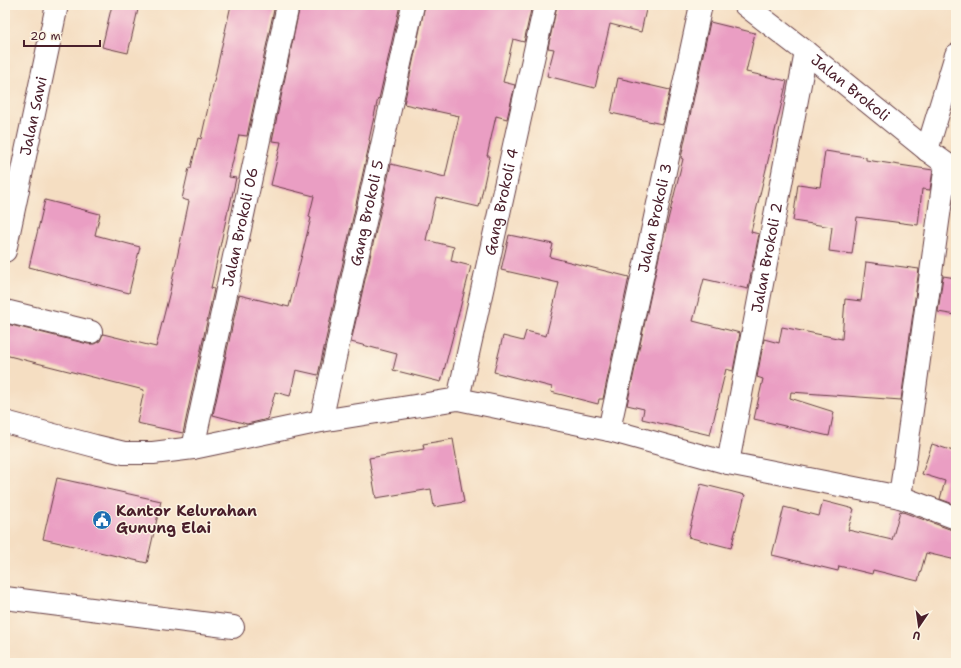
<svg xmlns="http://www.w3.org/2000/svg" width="961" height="668" viewBox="0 0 961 668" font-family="'Shantell Sans',sans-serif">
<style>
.building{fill:#ea9ec3}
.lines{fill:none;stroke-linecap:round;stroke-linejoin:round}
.minor-casing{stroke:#643c42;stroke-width:24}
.minor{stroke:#fff;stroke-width:22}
.labels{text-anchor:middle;stroke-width:3;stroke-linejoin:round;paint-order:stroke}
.street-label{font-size:15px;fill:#4a1f2b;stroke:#fcf5e5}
.poi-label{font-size:15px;font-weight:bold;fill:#4a1f2b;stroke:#fcf5e5;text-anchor:start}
</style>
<rect width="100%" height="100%" fill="#fcf5e5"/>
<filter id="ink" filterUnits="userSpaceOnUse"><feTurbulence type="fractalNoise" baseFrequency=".025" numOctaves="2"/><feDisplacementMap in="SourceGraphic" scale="8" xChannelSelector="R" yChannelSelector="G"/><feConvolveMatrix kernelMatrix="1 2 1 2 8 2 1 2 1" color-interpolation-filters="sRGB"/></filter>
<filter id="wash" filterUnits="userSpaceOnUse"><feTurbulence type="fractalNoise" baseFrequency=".012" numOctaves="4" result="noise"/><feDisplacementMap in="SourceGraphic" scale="16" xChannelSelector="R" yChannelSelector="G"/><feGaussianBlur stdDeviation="0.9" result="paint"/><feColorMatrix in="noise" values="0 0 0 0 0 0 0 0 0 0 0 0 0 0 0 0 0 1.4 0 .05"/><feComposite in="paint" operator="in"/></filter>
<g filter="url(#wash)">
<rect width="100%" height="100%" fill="#f5dec2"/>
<g id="blocks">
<!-- building -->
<path class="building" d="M112 5H139L128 53 102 47Z
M231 5H275L247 136 239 135 229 177 236 178 229 210H228L211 288 214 289 183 433 137 423 144 390 5 355V331L7 324 88 344H94L100 341 103 334 156 347 170 291 189 201 182 199 189 168H191L198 138 201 139Z
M300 5H400L379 99 378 98 369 140 370 141 318 375 296 370 290 396 275 392 268 419 247 424 213 415 239 295 289 307 311 218 309 217 314 196 271 185 281 142 272 141Z
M425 5H532L524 42 513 39 503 82 515 85 507 119 496 116 487 156H490L479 207 436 197 426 240 454 247 451 261 471 266 441 382 393 370 397 354 351 342 391 164 445 177 459 116 404 104Z
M557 5H647L641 32 610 24 595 88 547 76 554 49 548 48Z
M710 22 755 33 746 72 787 81 751 232 759 234 748 289 704 279 693 321 740 333 733 371 726 369 710 435 642 419 644 409 627 405 660 252 683 159 681 158Z
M618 78 670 90 662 124 611 113Z
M825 151 866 157V160L933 170 930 190 922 189 918 225 857 217 852 254 829 251 832 227 793 221 798 184 820 187Z
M45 200 100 214 95 235 140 247 129 293 29 267Z
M509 235 553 244 550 257 629 277 603 399H599L598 404 551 392 552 387 494 372 503 336 523 341 526 331 546 336 559 283 501 270Z
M866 262 919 269 901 400 791 392 790 398 834 412 829 436 754 419 763 379 757 377 764 339 779 343 782 327 842 339 845 299 861 301Z
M943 276 956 278V315L938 312Z
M453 439 464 502 434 507 431 489 376 498 369 458 424 449 423 444Z
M932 444 956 452V505L940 499 945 481 922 474Z
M57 478 161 501 147 563 43 539Z
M701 484 745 495 731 548 688 537Z
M823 501 854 509 848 530 892 540 900 511 952 530H956V560L926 553 918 581 873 570 872 574 839 566 838 571 772 555 784 507 819 516Z"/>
</g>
</g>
<g filter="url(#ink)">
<use href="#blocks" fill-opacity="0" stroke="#643c42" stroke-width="1"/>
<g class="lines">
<!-- minor casing -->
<g class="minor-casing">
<g id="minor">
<path id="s1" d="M745 5 806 52 927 150 956 171"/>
<path d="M927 150 956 55"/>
<path id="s2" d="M5 251 57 5"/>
<path d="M5 311 91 332"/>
<path id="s3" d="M458 399 545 5"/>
<path id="s4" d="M321 421 413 5"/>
<path d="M5 422 95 446 124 453H153L193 448 321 421 458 399 609 430 728 463 900 497 956 518"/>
<path id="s5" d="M609 430 701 5"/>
<path id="s6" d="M193 448 288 5"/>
<path id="s7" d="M728 463 806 52"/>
<path d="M900 497 946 164"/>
<path d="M5 598 233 627"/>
</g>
</g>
<!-- minor -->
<use href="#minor" class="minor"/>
</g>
</g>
<!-- icons -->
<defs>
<g id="civic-disc" transform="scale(1)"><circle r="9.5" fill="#1f6fb2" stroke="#fcf5e5"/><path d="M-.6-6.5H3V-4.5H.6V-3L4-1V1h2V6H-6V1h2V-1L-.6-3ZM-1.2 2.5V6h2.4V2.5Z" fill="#fff"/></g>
</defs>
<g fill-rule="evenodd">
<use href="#civic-disc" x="102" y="520"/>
</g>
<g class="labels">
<!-- street labels -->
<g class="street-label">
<text dy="5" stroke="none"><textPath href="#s1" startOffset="134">Jalan Brokoli</textPath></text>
<text dy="5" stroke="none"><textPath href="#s2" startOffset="138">Jalan Sawi</textPath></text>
<text dy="5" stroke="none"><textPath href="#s3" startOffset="202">Gang Brokoli 4</textPath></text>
<text dy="5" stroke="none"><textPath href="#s4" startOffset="213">Gang Brokoli 5</textPath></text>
<text dy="5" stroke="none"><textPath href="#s5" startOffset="217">Jalan Brokoli 3</textPath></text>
<text dy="5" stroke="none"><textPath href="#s6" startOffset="226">Jalan Brokoli 06</textPath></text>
<text dy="5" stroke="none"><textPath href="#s7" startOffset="209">Jalan Brokoli 2</textPath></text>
</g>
<!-- poi labels -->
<g class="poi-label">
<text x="116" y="516">Kantor Kelurahan<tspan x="116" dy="17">Gunung Elai</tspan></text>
</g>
</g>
<!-- margin -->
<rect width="961" height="668" fill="none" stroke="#fcf5e5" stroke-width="20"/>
<!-- north arrow -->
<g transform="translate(919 626) rotate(193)" stroke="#fcf5e5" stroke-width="3" paint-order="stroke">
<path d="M0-3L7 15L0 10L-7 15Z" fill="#4a1f2b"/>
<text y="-6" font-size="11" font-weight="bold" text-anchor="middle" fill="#4a1f2b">U</text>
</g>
<!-- scale -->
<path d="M24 40v6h76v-6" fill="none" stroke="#4a1f2b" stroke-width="2"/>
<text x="30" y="40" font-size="12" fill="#4a1f2b" stroke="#fcf5e5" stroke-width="3" paint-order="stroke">20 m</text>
</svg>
